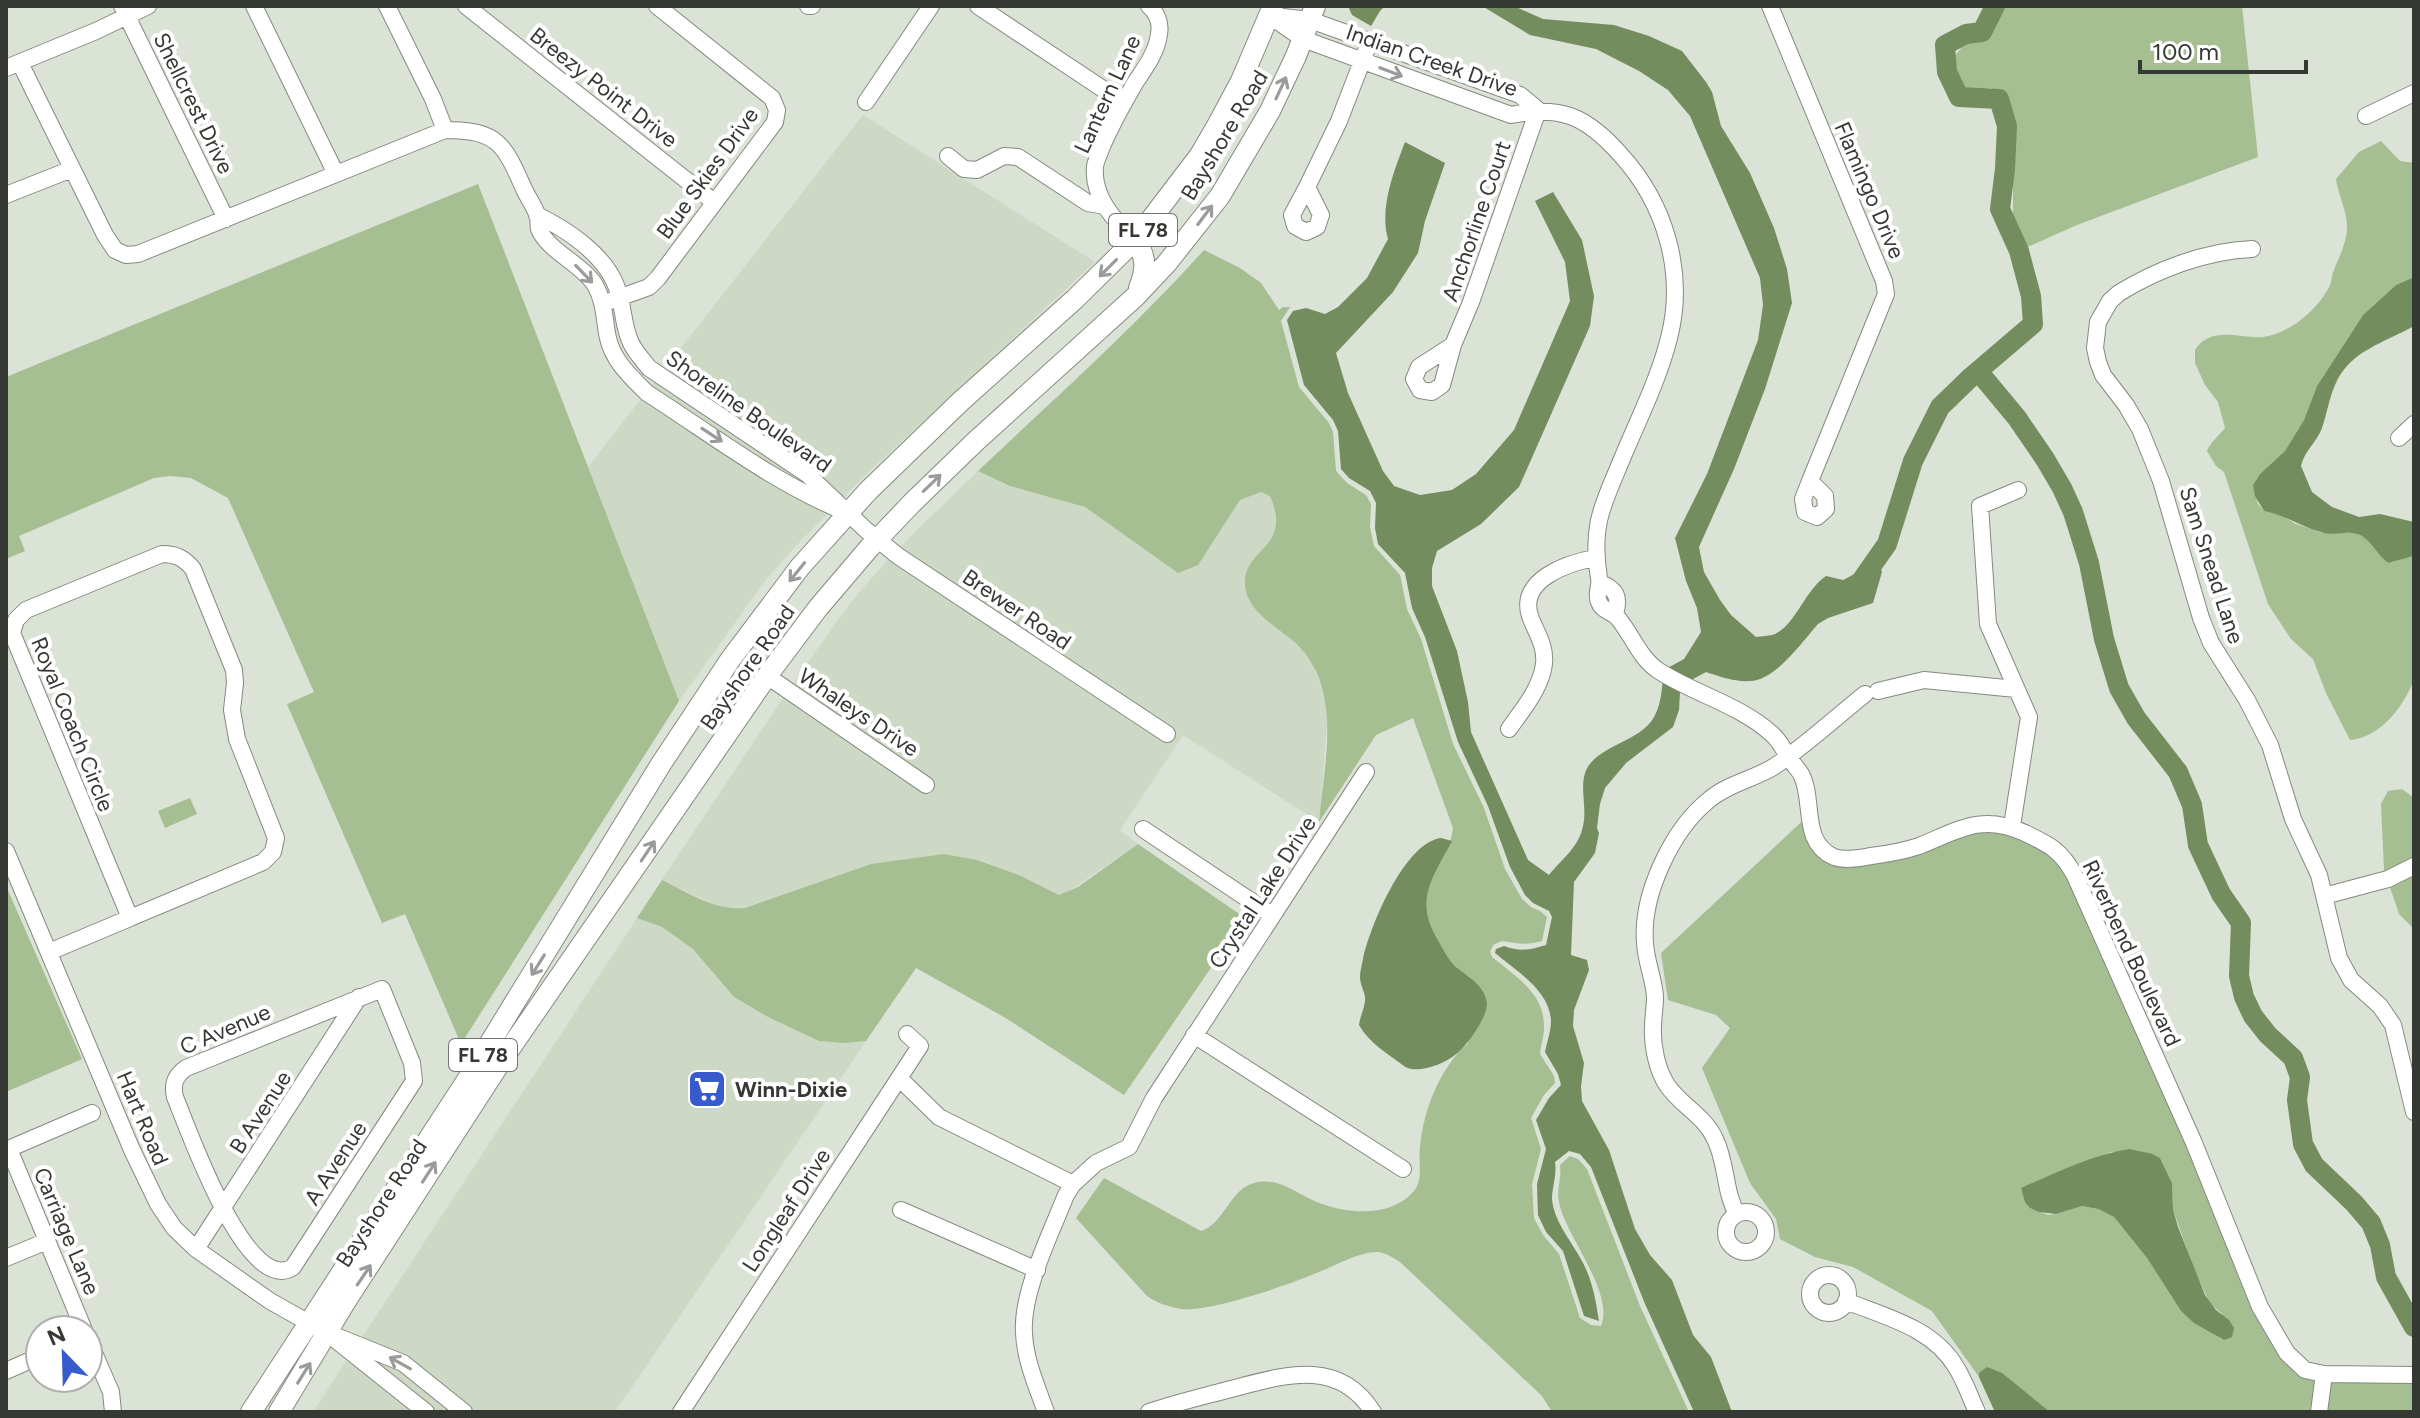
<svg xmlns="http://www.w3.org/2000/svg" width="2420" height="1418" viewBox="0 0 2420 1418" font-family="Figtree,sans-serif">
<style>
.built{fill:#cdd8c5}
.green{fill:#a5be92;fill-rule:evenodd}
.water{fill:#738d5e}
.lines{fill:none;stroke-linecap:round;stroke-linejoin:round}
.river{stroke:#738d5e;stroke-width:20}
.minor-casing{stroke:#838a7f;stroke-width:18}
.major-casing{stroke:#838a7f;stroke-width:22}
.minor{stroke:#fff;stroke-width:16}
.major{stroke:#fff;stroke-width:20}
.oneway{stroke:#9a9c9a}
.labels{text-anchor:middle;stroke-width:8;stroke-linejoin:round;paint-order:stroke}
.shield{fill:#fff;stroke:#727471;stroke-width:2}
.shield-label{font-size:20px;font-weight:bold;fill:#363834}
.street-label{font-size:22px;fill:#363834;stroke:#fff}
.poi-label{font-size:22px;font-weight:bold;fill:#363834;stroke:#fff;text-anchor:start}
</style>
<rect width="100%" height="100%" fill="#dbe2d6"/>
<!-- built -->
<path class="built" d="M863 115 1095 262 860 480 796 546 767 578 679 701 588 467Z
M978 471 1010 486 1085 507 1178 573 1198 564 1240 500 1261 492 1271 496 1278 519 1277 529 1250 567 1245 581 1287 636 1303 651 1315 670 1325 695 1327 723 1319 822 1183 735 1120 830 1138 844 1066 893 1059 895 1019 875 977 860 944 854 871 864 745 908 728 910 717 906 662 880 794 682 845 610 873 576 920 527Z
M637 918 662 927 693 949 734 997 768 1017 819 1041 844 1043 866 1041 615 1412H313Z"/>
<!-- green -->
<path class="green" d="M2006 6H2242L2258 157 2077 225 2025 248 2013 215V117L2002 96 1991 88 1970 92 1954 78V57L1966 42H1983L1991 34Z
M2381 141 2400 161 2414 163V277L2396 285 2363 315 2317 386 2304 420 2285 451 2260 474 2253 485 2258 504 2264 511 2281 515 2296 524 2322 533H2356L2364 537 2388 563 2414 556V680C2403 707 2381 737 2350 740L2326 693 2313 659 2291 639 2268 604 2224 472 2216 466 2207 451C2211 441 2219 436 2225 428L2218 402 2205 385 2195 363V350C2211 325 2240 339 2263 337 2289 334 2319 309 2330 285 2332 282 2331 277 2333 273 2338 258 2347 244 2347 227 2347 210 2338 195 2336 179L2359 152Z
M478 184 679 701 461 1044 405 914 382 923 287 704 314 692 228 498 191 478 170 476 154 478 19 536 25 551 6 559V377Z
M1204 250 1240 268 1261 283 1279 310 1283 307H1290L1281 321 1299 387 1329 423 1333 432 1336 471 1347 483 1366 495 1371 504 1370 527 1374 546 1400 575 1407 609 1421 639 1453 744 1484 808 1505 869 1522 899 1531 907 1540 911 1547 917 1542 941C1524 946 1519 943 1502 941L1493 945 1490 952 1492 957C1516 977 1545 993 1544 1028 1544 1036 1541 1045 1540 1054L1554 1076 1555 1083 1544 1095 1531 1118 1541 1149 1532 1184 1534 1218 1543 1235 1559 1254 1580 1318 1591 1325 1601 1326C1615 1293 1565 1235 1559 1202 1556 1191 1562 1177 1560 1165L1570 1156 1578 1159 1587 1169 1640 1306 1689 1412H1552L1542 1396 1400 1262C1393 1258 1387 1253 1378 1252 1358 1252 1337 1265 1319 1272 1291 1284 1211 1312 1182 1309 1169 1307 1157 1303 1147 1296L1076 1218 1104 1178 1201 1231C1224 1224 1230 1189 1254 1183 1280 1176 1298 1196 1322 1204 1350 1214 1391 1217 1413 1192 1424 1181 1418 1161 1420 1146 1424 1108 1440 1068 1468 1043L1471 978C1465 973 1456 968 1451 962 1435 942 1418 912 1428 886 1436 866 1451 850 1453 828L1413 718 1376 735 1319 822C1323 774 1337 717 1316 671 1312 665 1308 656 1303 651 1285 629 1246 616 1245 583 1244 548 1293 548 1270 496L1261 492 1240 500 1198 565 1178 573 1085 507 1010 486 978 471C1055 398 1134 328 1204 250Z
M2402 789 2414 798V929L2399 914 2384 870 2381 804 2388 791Z
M190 798 197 814 165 828 158 811Z
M1811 813 1824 842 1845 855 1898 848 1971 821 2038 831 2061 844 2116 956 2269 1315 2286 1345 2311 1368 2414 1373V1412H1995L1979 1377 1932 1311 1853 1267 1815 1257 1780 1239 1776 1219 1750 1183 1702 1068 1730 1028 1716 1015 1668 1000 1661 953ZM2111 1152 2153 1154 2160 1158 2172 1183 2173 1209 2194 1270 2210 1303 2222 1314 2223 1340 2181 1311 2147 1258 2114 1217 2098 1209 2081 1206 2056 1214 2048 1215 2030 1208 2021 1188Z
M1138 844 1245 918 1124 1095 1004 1017 916 968 866 1041 844 1043 819 1041 768 1017 734 997 693 949 662 927 637 918 662 880C689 893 715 911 745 908L871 864 944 854 977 860 1019 875 1059 895 1078 887Z
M6 886 82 1059 6 1092Z"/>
<!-- water -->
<path class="water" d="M1348 6H1385L1380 11 1371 26 1352 15Z
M1482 6H1514L1543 19 1614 25 1649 36 1682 51 1706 82 1712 92 1721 126 1750 173 1774 228 1787 269 1792 303 1765 389 1734 469 1699 547 1704 572 1720 600 1731 615 1756 637C1761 636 1770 636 1775 634 1796 624 1805 590 1826 576L1843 580 1878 562 1882 572 1873 603 1828 618 1818 624C1801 643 1776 680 1750 681 1735 682 1721 677 1706 672L1693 679 1680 692 1679 710 1673 727 1626 763 1605 788 1600 804 1597 828 1599 833 1595 853 1574 882 1571 955 1587 960 1589 970 1574 1010 1573 1026 1584 1063 1581 1086 1582 1101 1609 1150 1635 1229 1650 1255 1672 1280 1693 1335 1711 1357 1732 1412H1694L1645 1304 1591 1167 1580 1154 1569 1151 1555 1162C1557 1176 1552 1187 1552 1199 1554 1222 1572 1242 1582 1261 1592 1279 1596 1301 1599 1321L1584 1316 1563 1251 1546 1232 1538 1215 1537 1184 1546 1149 1536 1120 1549 1098 1561 1085 1558 1074 1545 1052C1547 1042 1551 1031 1551 1021 1550 990 1515 970 1495 953L1496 949 1504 946C1520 952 1530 950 1546 945L1552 917 1549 911 1533 903 1525 895 1510 867 1488 806 1458 742 1425 637 1412 608 1405 573 1378 544 1375 528 1376 503 1370 491 1349 478 1341 469 1338 431 1333 420 1304 385 1287 320 1293 311 1306 308 1325 314 1338 307 1367 278 1388 239C1379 208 1394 171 1405 142L1445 163 1425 221 1418 253 1393 292 1336 353 1348 393 1383 471 1394 486 1420 495 1452 490 1476 474 1514 430 1570 301 1565 262 1535 201 1553 192 1582 240 1594 296 1590 326 1519 487 1481 524 1437 551 1432 568V586L1457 651 1468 702 1471 732 1528 860 1549 875C1562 859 1579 847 1583 826 1588 807 1577 782 1589 765 1607 742 1645 740 1656 713 1662 700 1662 684 1664 670L1684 659 1701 632 1697 608 1686 581 1675 538 1707 474 1758 340 1763 305 1760 278 1690 116 1668 90 1639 71 1596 49 1530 35Z
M2414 277V326C2384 343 2349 351 2335 385 2329 399 2327 413 2322 428 2317 442 2304 451 2301 466L2312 492 2332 507 2359 517 2380 514 2414 522V556L2388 563C2378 555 2372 543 2362 536 2351 529 2336 536 2324 533 2303 528 2285 515 2264 511L2255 496 2253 485 2260 474 2285 451 2304 420 2317 386 2363 315 2396 285Z
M1441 838 1452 841C1432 879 1413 901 1439 942 1444 951 1449 961 1456 967 1468 976 1486 987 1487 1004 1487 1018 1466 1047 1455 1055 1444 1064 1416 1075 1404 1066 1388 1054 1369 1043 1359 1025 1360 1016 1364 1010 1365 1001 1366 993 1360 986 1360 977 1360 971 1362 964 1363 959 1370 926 1405 842 1441 838Z
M2129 1149 2153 1154 2160 1158 2172 1183 2173 1209 2178 1227 2205 1295 2216 1310 2229 1320 2234 1328 2232 1337 2224 1340 2194 1323 2181 1311 2147 1258 2114 1217 2098 1209 2082 1206 2056 1214 2039 1212 2030 1208 2025 1202 2021 1188C2056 1173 2091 1155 2129 1149Z
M1987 1367 2002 1373 2050 1412H1995L1979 1377V1373Z"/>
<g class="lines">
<!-- river -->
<path class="river" d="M1978 371 2017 418 2045 459 2062 488 2073 512 2089 563 2104 639 2119 688 2136 718 2178 772 2192 805 2198 845 2221 894 2241 923 2239 976 2244 997 2253 1016 2268 1035 2293 1058 2300 1077 2297 1100 2303 1144 2314 1165 2354 1203 2371 1223 2380 1245 2386 1277 2414 1327
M1859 584 1887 544 1913 461 1940 407 1971 377 2033 324 2031 296 2019 251 2000 209 2005 169 2007 126 1999 99 1959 97 1947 72 1945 45 1966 34 1982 32 1995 6"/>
<!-- minor casing -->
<g class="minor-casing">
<path id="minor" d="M122 6 226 219
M254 6 336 174
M387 6 433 99 445 130
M466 6 714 202
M808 6H812
M978 6 1124 103
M1770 6 1884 281 1886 294 1810 481
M1270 16 1303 39 1511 115C1561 105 1586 116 1620 154 1665 203 1686 272 1669 338 1659 378 1640 416 1624 454 1604 503 1590 523 1599 578 1601 586 1595 593 1599 602 1602 611 1611 611 1617 617 1632 634 1639 658 1659 671 1695 694 1740 705 1772 734 1781 742 1783 750 1790 759 1793 764 1798 769 1801 774 1815 800 1800 842 1834 857 1845 861 1859 858 1871 856 1887 854 1904 851 1919 846 1959 830 1981 813 2025 833 2050 845 2061 850 2075 876L2194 1143 2260 1307 2287 1353 2305 1370 2324 1374 2414 1375
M1274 16 1310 20 1520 95 1538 110
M20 63 105 235 115 250 126 255 138 254 445 130C498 130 504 144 524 189 528 198 535 207 538 217 539 221 538 225 539 229 548 251 582 264 595 285 605 302 604 320 608 338 613 361 631 377 647 393 711 434 777 485 848 513
M6 68 96 31 148 6
M866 102 931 6
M2366 116 2414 93
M948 156 964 169 977 170 1004 156 1018 157 1088 203 1105 206
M1307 187 1339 121 1366 51
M1307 187 1321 215 1317 227 1306 232 1295 226 1292 215Z
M6 195 72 169
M537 215C566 229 602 253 615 283 624 302 622 325 631 343 635 352 643 360 649 368L807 474 866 530 898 556 1167 734
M1136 239C1114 222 1092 196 1095 166 1096 161 1099 154 1101 149 1110 126 1123 104 1135 83 1145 68 1157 52 1159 34 1161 23 1157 13 1149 6
M2252 249C2206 251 2158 269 2119 293L2110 301 2098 322 2095 348 2098 362 2103 375 2126 405 2140 429 2161 481 2201 618 2211 643 2247 700 2270 745 2293 819 2319 875 2339 958 2351 980 2380 1006 2393 1025 2414 1112
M610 301 649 287 658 278 775 122 777 110 772 98 657 6
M1453 345 1471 302 1538 110
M1453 345 1442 385 1432 392 1420 390 1414 379 1419 367Z
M2399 438 2414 424
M1810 481 1825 496 1826 509 1817 517 1805 512 1803 499Z
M162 554C176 554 184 558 193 569L234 670 235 683 232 710 237 739 276 838 273 852 263 862 130 918 12 633 16 620 26 610Z
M1600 583C1617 589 1620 598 1615 614
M767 676 926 785
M1878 691 1924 680 2016 689
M1509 729C1523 709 1541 688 1544 664 1546 645 1536 633 1530 616 1518 580 1567 563 1595 558
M2012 826 2029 717 1988 624 1980 506 2018 490
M1143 829 1272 915
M6 851 132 1150 158 1204 174 1228 196 1249 270 1301 327 1333 426 1412
M2324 896 2388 879 2414 866
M49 952 130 918
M382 989 412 1063 414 1081 293 1267C247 1298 187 1126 175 1097 172 1084 175 1076 186 1068Z
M1194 1035 1403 1169
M899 1078 939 1117 1073 1184
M9 1149 84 1330
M6 1150 92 1113
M901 1210 1037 1270
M1726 1232a20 20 0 1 1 40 0a20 20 0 1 1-40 0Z
M1737 1214C1724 1191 1727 1163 1715 1139 1705 1116 1681 1106 1667 1085 1657 1070 1652 1045 1653 1027 1653 1017 1655 1007 1655 997 1654 979 1646 962 1645 943 1641 895 1672 829 1710 799 1729 783 1755 779 1775 766 1806 745 1835 718 1865 694
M196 1249 359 997
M6 1258 47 1241
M1810 1294a19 19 0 1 1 38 0a19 19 0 1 1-38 0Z
M1846 1301C1886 1317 1933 1328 1956 1367 1965 1381 1970 1397 1977 1412
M336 1336 403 1363 464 1412
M88 1339 111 1392 113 1412
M6 1371 40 1356
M681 1412 920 1046 907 1034
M1046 1412C1037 1387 1025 1360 1024 1333 1021 1293 1051 1233 1066 1195L1073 1184 1096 1163 1129 1147 1154 1098 1366 772
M1149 1412C1175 1403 1201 1397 1227 1390 1279 1377 1337 1355 1373 1412
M2319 1412 2324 1374"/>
</g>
<!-- major casing -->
<g class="major-casing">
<path id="major" d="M1136 239C1146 258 1147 268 1139 288
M251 1412 469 1077 661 764 730 660 800 567 868 491 960 402 1075 299 1136 239 1200 155 1218 124 1241 81 1273 6
M279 1412 344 1304 500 1063 767 676 818 608 870 547 912 503 976 441 1136 296 1167 263 1220 196 1270 111 1296 56 1315 6"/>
</g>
<!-- minor -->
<use href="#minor" class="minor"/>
<!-- major -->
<use href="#major" class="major"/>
</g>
<!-- one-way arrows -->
<defs><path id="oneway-shaft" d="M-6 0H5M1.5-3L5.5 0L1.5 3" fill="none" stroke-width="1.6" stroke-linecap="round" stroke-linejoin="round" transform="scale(2)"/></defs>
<g class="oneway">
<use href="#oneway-shaft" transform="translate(1391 72) rotate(21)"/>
<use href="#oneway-shaft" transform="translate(1281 88) rotate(-65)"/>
<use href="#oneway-shaft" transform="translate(1205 215) rotate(-53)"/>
<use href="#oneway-shaft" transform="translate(1108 268) rotate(135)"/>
<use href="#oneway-shaft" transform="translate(584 274) rotate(46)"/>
<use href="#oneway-shaft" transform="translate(712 435) rotate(33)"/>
<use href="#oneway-shaft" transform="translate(932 483) rotate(-44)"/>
<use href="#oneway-shaft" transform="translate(797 572) rotate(129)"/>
<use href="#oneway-shaft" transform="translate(648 851) rotate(-56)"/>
<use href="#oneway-shaft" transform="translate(538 965) rotate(122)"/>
<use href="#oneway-shaft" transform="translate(429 1172) rotate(-57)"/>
<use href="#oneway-shaft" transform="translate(364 1275) rotate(-56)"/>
<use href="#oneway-shaft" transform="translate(400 1363) rotate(-151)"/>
<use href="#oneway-shaft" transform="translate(304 1373) rotate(-58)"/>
</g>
<!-- icons -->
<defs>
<g id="supermarket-square" transform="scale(2)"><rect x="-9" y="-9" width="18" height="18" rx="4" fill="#375bcc" stroke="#fff"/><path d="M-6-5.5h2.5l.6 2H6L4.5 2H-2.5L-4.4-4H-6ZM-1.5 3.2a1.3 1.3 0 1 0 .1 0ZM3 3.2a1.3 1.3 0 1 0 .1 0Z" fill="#fff"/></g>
</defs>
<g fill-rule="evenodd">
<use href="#supermarket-square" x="707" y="1089"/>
</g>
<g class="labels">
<!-- shield labels -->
<g class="shield">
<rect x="1109" y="214" width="68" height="32" rx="6"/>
<rect x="449" y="1039" width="68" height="32" rx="6"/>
</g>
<g class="shield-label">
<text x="1143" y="237">FL 78</text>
<text x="483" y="1062">FL 78</text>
</g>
<!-- street labels -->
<g class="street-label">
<text transform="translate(1432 60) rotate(19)" y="8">Indian Creek Drive</text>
<text transform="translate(604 87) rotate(38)" y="8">Breezy Point Drive</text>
<text transform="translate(1107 94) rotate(-65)" y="8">Lantern Lane</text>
<text transform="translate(194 103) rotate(64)" y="8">Shellcrest Drive</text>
<text transform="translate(1224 135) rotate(-59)" y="8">Bayshore Road</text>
<text transform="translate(707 173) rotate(-54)" y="8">Blue Skies Drive</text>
<text transform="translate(1870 190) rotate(67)" y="8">Flamingo Drive</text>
<text transform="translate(1476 221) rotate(-71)" y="8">Anchorline Court</text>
<text transform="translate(749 411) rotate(35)" y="8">Shoreline Boulevard</text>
<text transform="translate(2212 565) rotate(72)" y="8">Sam Snead Lane</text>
<text transform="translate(1017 609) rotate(34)" y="8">Brewer Road</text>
<text transform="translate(747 667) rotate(-55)" y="8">Bayshore Road</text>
<text transform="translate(859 712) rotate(34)" y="8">Whaleys Drive</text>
<text transform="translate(73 724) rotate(68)" y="8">Royal Coach Circle</text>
<text transform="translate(1262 892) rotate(-57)" y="8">Crystal Lake Drive</text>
<text transform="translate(2132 953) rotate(65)" y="8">Riverbend Boulevard</text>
<text transform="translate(225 1029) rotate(-23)" y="8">C Avenue</text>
<text transform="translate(260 1112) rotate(-57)" y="8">B Avenue</text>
<text transform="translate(143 1118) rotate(67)" y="8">Hart Road</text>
<text transform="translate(335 1163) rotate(-57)" y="8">A Avenue</text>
<text transform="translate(381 1203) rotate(-57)" y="8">Bayshore Road</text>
<text transform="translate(786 1210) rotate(-57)" y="8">Longleaf Drive</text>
<text transform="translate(67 1231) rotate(67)" y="8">Carriage Lane</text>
</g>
<!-- poi labels -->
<g class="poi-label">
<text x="735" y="1097">Winn-Dixie</text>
</g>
</g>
<!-- border -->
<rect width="2420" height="1418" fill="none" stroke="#363834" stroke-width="16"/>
<!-- north arrow -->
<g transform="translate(64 1354) rotate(337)"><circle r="38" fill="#ffffff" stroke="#afafae" stroke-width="2"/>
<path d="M0-6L14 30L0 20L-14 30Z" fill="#375bcc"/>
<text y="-12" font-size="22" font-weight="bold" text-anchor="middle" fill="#363834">N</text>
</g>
<!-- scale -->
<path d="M2140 60v12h166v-12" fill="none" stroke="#363834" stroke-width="4"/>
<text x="2152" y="60" font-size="24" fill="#363834" stroke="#ffffff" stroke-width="6" paint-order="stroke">100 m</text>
</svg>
